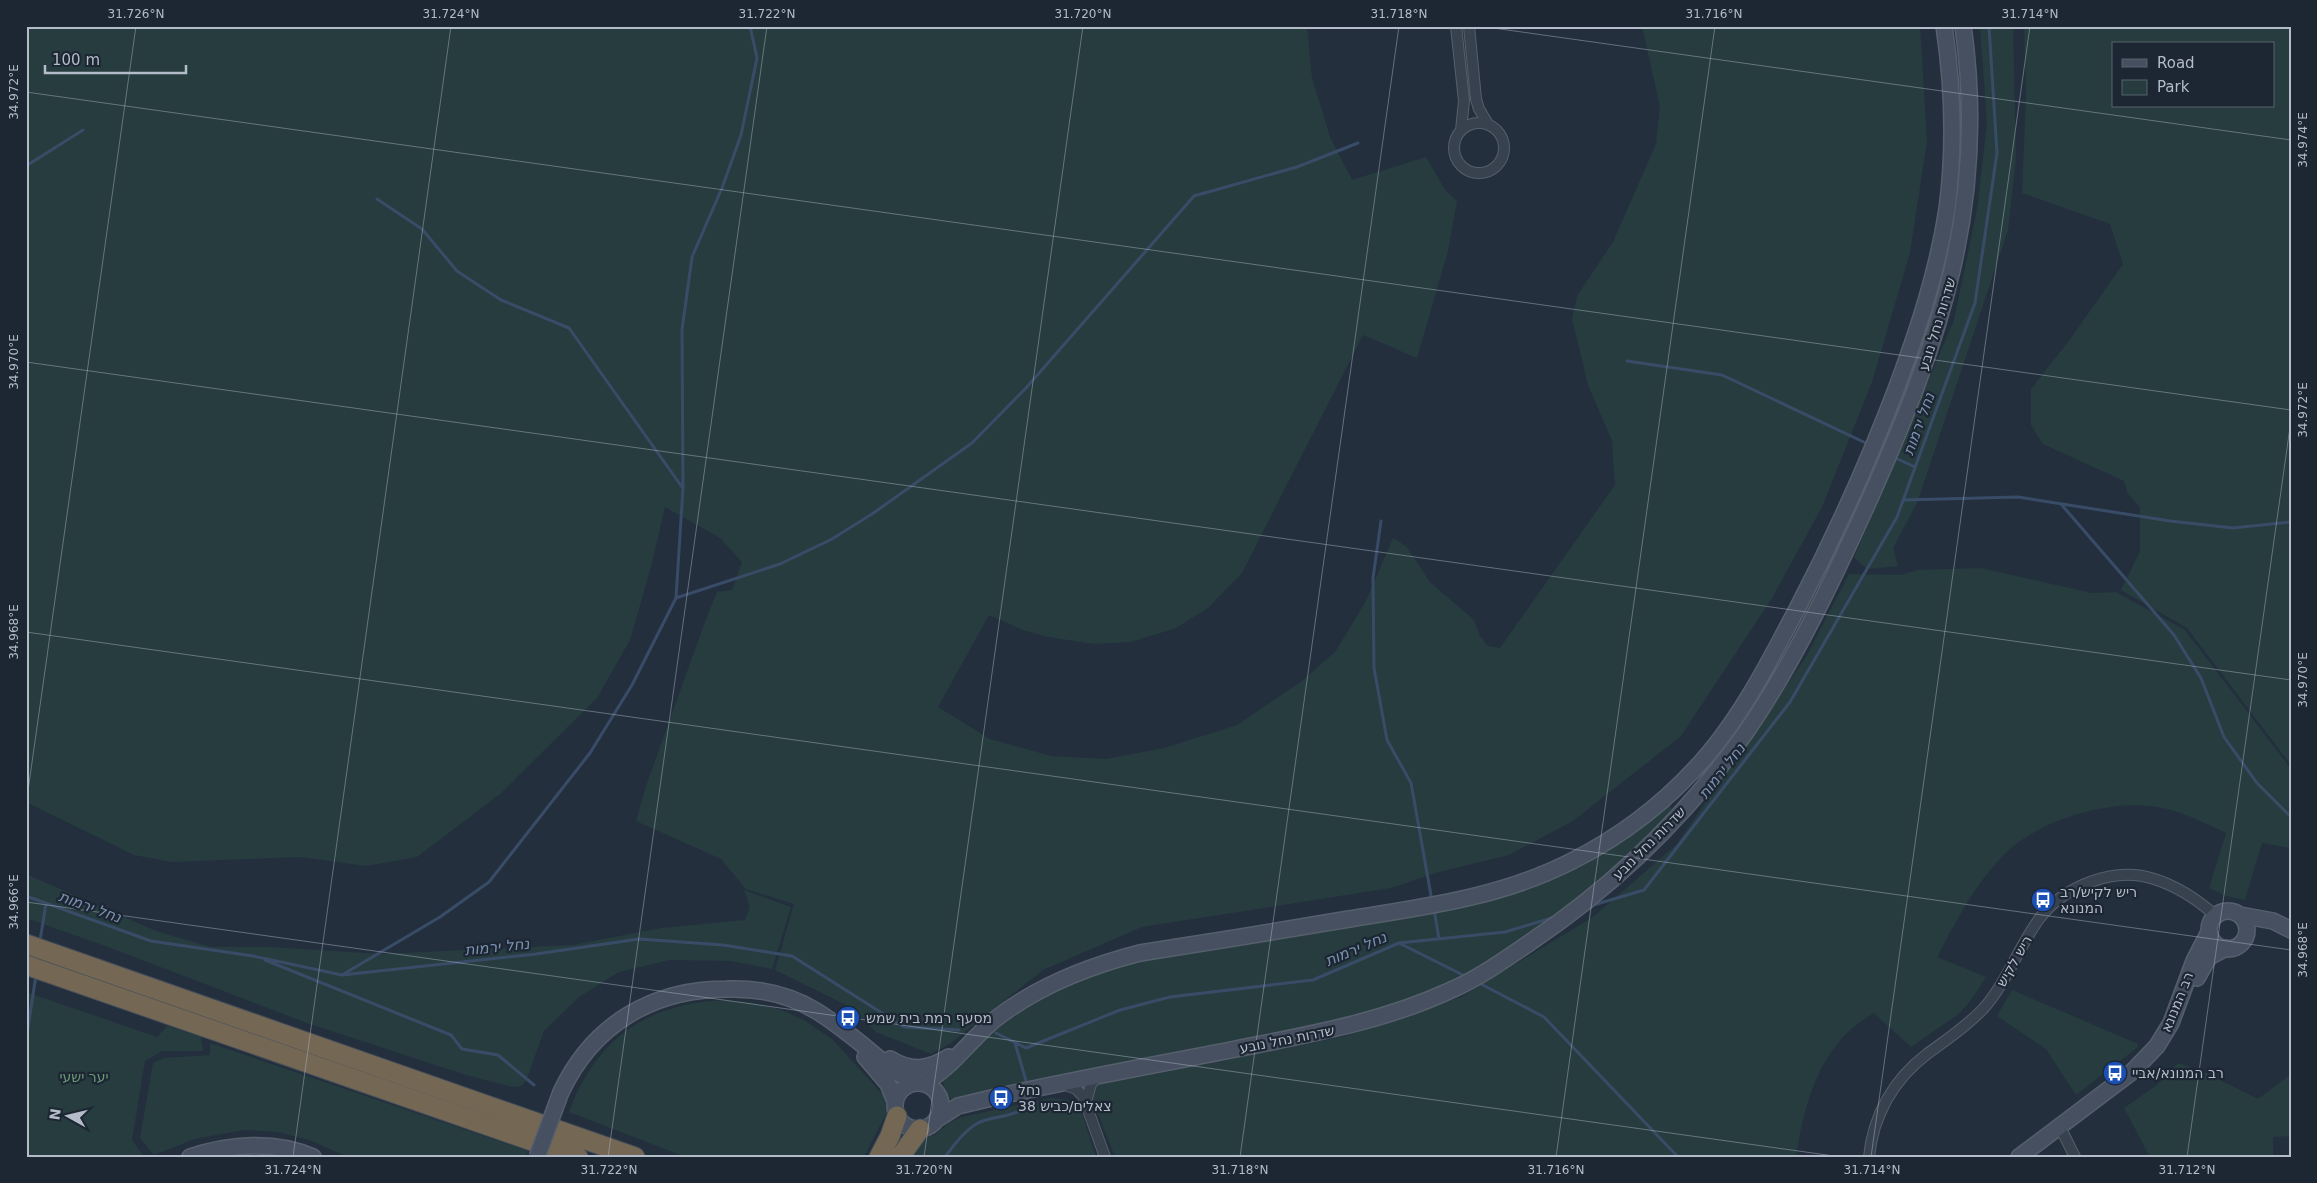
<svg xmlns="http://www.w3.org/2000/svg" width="2317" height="1183" viewBox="0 0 2317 1183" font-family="'DejaVu Sans','Noto Sans Hebrew',sans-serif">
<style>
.green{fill:#263c3f;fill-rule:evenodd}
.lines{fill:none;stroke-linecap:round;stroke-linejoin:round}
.stream{stroke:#394c67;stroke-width:3}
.street-casing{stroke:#565f6c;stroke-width:12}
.secondary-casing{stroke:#565f6c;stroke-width:18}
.highway-casing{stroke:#434c59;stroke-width:21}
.street{stroke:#38414e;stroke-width:10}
.secondary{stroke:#465061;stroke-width:15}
.highway{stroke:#746855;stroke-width:19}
.secondary-bridge-casing{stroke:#565f6c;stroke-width:18;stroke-linecap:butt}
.secondary-bridge{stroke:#465061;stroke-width:15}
.ticks{fill:none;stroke:#b4bcc9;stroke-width:1;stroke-opacity:0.45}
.labels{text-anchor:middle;stroke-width:4.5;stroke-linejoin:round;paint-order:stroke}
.street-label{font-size:14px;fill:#b4bcc9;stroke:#1d2633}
.poi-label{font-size:14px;fill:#b4bcc9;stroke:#1d2633;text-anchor:start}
.park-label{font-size:14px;fill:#6b9a76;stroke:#1d2633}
.water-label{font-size:15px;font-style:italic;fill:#7c92b1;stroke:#1d2633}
.neatline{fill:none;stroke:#b4bcc9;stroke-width:2}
.ticks-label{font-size:12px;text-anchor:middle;fill:#b4bcc9}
</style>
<rect width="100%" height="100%" fill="#242f3e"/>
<!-- green -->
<path class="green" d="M26 26H1307L1312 78 1330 137 1352 180 1426 157 1445 190 1457 201 1448 251 1417 358 1363 335 1242 573 1208 608 1176 628 1131 642 1094 644 1048 637 1023 630 989 615 938 707 990 739 1051 756 1106 759 1164 748 1237 725 1302 681 1335 652 1365 603 1393 538 1406 546 1430 582 1474 620 1480 636 1488 646 1500 648 1615 485 1612 441 1588 385 1572 319 1577 296 1613 242 1656 144 1660 107 1642 26H1920L1927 141 1910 253 1872 382 1822 507 1772 598 1681 736 1573 821 1509 855 1439 872 1391 888 1142 927 1043 970 951 1043 931 1054 876 1032 848 1006 775 970 794 904 746 889 721 859 636 821 646 786 706 619 717 592 732 590 742 562 720 538 665 507 651 567 630 640 597 698 500 794 417 857 366 866 301 857 172 862 134 855 26 802Z
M1980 26H2013L2016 158 2008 230 1917 503 1893 548 1898 566 1867 569 1854 558 1954 320 1977 209 1987 124Z
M2024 26H2291V765L2187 628 2121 590 2140 551V507L2128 494 2124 481 2043 444 2031 425V389L2071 338 2123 264 2110 224 2022 193 2026 95ZM2113 44H2273V106H2113Z
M1981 568 2092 593 2116 592 2185 630 2291 769V848L2262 843 2245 900 2226 896 2209 888 2226 833C2205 823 2181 811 2158 807 2109 799 2035 820 2001 858 1973 887 1956 922 1937 957L1986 977 1974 996 1960 1013 1911 1047 1874 1013C1866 1018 1856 1024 1849 1031 1815 1064 1803 1111 1796 1157H1115L1092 1099 1096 1087 1102 1084 1342 1037 1461 997 1593 917 1676 845 1806 657 1849 574 1901 575 1917 570Z
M1670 803 1671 808 1675 809C1663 822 1652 837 1639 849 1589 894 1533 938 1474 971 1429 996 1379 1009 1330 1023L953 1104 940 1077 1014 1009 1109 965 1485 900Z
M26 874 156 931 211 947H271L380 954 573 945 661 928 745 920 750 907 744 890 791 907 772 969 731 961 670 960 619 972 579 997 544 1031 526 1081 521 1086 513 1087 466 1075 307 1023 108 947 26 918Z
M2012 990 2138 1044V1047L2076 1095 2046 1049 1997 1016Z
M26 992 157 1037 167 1026 201 1037 203 1051H162L145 1061 132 1140 144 1157H26Z
M726 1000 754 1003 781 1010 804 1020 832 1039 885 1097 887 1112 864 1157H686L569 1112C597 1037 648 1003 726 1000Z
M210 1043 528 1151 526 1157H348L309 1140 278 1132 244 1130 195 1139 154 1155 140 1138 153 1063 164 1058 210 1055Z
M2178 1063 2206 1073 2258 1099 2291 1074V1136L2273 1137V1157H2150L2124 1108 2157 1085Z
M1051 1098 1067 1100 1080 1107 1096 1157H905L924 1138 935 1135 950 1122 962 1117Z"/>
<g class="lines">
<!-- stream -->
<path class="stream" d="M26 166 83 130
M377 199 422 229 457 271 501 300 569 328 682 487
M1627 361 1722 375 1870 445
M1893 457 1915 467
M1904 500 2018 497 2170 521 2233 528 2291 522
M2061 504 2174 635 2201 678 2224 737 2257 783 2291 817
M1381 521 1373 578 1374 668 1387 740 1411 783 1432 901
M676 598 780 564 832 539 872 514 972 443 1026 388 1194 196 1297 167 1358 143
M26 896 151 941 253 956 342 975 536 954 639 939 723 945 792 956 904 1027 959 1030
M1590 906 1644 890 1790 702 1897 517 1975 303 1997 153 1989 26
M1434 909 1439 939
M40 941 46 903
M1401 944 1467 977
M265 960 451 1035 462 1049 498 1055 534 1085
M342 975 440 917 489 882 590 753 632 685 676 598 683 488 682 330 692 257 722 188 741 135 757 58 750 26
M1477 982 1544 1017 1678 1157
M996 1033 1026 1048 1120 1010 1170 997 1313 980 1399 943 1505 932 1555 917
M26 1041 36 975
M1015 1043 1026 1081
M945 1157C955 1144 964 1131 978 1123 993 1115 1024 1118 1029 1099"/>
<!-- street casing -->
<g class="street-casing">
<path id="street" d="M1456 26 1464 101 1461 130
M1469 26 1476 99 1479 109 1488 124
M1454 148a25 25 0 1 1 50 0a25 25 0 1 1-50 0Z
M1063 1084 1076 1089 1083 1096 1105 1157
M1086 1102 1091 1084 1100 1075
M2059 1125 2075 1157
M1869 1157C1873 1115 1894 1079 1927 1054 1946 1040 1966 1027 1983 1009 2007 982 2018 948 2039 919 2064 886 2114 866 2154 879 2177 886 2198 900 2216 916"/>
</g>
<!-- secondary casing -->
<g class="secondary-casing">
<path id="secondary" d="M2209 930a19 19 0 1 1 38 0a19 19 0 1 1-38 0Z
M2240 915 2273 921 2291 930
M2197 978 2209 957 2226 948
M865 1057 888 1084 895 1101
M890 1059C911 1072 928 1070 949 1057
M895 1106a23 23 0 1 1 46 0a23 23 0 1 1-46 0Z
M923 1083C949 1071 971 1039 994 1020 1036 987 1089 966 1140 953 1210 942 1279 931 1349 919 1425 907 1502 897 1572 861 1626 834 1670 799 1709 753 1745 710 1771 658 1797 609 1835 536 1869 461 1898 384 1919 327 1938 269 1947 209 1955 148 1953 86 1944 26
M561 1092C593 1024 653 989 727 989 759 988 791 995 818 1012 834 1022 849 1034 864 1046 881 1060 895 1074 916 1082
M936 1120 958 1106 1000 1096C1077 1079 1153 1065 1231 1050 1305 1035 1379 1023 1449 991 1479 978 1506 959 1532 941 1615 885 1688 814 1746 732 1794 663 1836 574 1871 496 1941 339 1988 201 1963 26
M190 1157C229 1144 275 1140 313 1157
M2019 1157 2133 1071 2157 1046 2171 1023 2194 961 2209 932"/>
</g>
<!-- highway casing -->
<g class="highway-casing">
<path id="highway" d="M26 944 635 1157
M26 965 578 1157
M879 1157 890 1136 897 1116
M900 1157 920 1129"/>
</g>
<!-- street -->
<use href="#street" class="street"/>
<!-- secondary -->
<use href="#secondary" class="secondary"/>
<!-- highway -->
<use href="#highway" class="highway"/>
<!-- secondary-bridge casing -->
<g class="secondary-bridge-casing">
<path id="secondary-bridge" d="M537 1157 561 1092"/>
</g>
<!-- secondary-bridge -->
<use href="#secondary-bridge" class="secondary-bridge"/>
</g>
<!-- ticks -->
<path class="ticks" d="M1479 26 2291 140M26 92 2291 410M26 362 2291 680M26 632 2291 950M26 805 136 26M26 902 1841 1157M293 1157 451 26M608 1157 767 26M924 1157 1083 26M1240 1157 1399 26M1556 1157 1715 26M1871 1157 2030 26M2187 1157 2291 420"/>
<!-- icons -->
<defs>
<g id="bus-disc" transform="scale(1.25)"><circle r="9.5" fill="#1a4fb4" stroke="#1d2633"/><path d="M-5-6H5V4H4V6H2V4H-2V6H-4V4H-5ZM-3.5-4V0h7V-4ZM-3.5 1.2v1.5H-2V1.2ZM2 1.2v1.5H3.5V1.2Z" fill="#fff"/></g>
</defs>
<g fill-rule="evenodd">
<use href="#bus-disc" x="2043" y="900"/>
<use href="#bus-disc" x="848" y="1018"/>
<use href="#bus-disc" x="2115" y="1073"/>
<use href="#bus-disc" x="1001" y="1098"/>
</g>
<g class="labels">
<!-- street labels -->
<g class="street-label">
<text transform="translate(1937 324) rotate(-73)" y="5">שדרות נחל נובע</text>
<text transform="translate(1649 843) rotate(-45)" y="5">שדרות נחל נובע</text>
<text transform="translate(2014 961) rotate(-60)" y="5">ריש לקיש</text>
<text transform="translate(2177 1002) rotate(-68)" y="5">רב המנונא</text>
<text transform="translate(1287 1039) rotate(-11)" y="5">שדרות נחל נובע</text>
</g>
<!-- poi labels -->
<g class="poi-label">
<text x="2060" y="897">ריש לקיש/רב<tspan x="2060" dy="16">המנונא</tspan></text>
<text x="866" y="1023">מסעף רמת בית שמש</text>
<text x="2132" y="1078">רב המנונא/אביי</text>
<text x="1018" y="1095">נחל<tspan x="1018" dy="16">צאלים/כביש 38</tspan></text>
</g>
<!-- park labels -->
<g class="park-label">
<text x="84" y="1082">יער ישעי</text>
</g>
<!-- water labels -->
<g class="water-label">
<text transform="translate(1919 424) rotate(-70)" y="5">נחל ירמות</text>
<text transform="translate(1722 771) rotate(-52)" y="5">נחל ירמות</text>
<text transform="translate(90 907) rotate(20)" y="5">נחל ירמות</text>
<text transform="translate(497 947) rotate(-6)" y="5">נחל ירמות</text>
<text transform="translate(1356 949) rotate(-23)" y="5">נחל ירמות</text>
</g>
</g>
<!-- border -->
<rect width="2317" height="1183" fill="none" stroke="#1d2633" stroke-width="55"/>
<!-- legend -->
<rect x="2112" y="42" width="162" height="65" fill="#1d2633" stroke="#59626f"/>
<rect x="2122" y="59" width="25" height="8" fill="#465061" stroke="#59626f"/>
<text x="2157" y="68" font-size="15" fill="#b4bcc9">Road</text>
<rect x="2122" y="80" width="25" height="15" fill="#263c3f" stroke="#59626f"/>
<text x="2157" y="92" font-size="15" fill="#b4bcc9">Park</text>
<!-- north arrow -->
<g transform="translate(68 1116) rotate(278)" stroke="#1d2633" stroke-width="4" paint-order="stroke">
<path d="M0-4L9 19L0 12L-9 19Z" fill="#b4bcc9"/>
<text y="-8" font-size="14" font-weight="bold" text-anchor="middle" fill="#b4bcc9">N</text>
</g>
<!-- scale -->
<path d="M45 65v8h141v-8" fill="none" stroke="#b4bcc9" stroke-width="2.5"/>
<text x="52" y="65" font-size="15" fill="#b4bcc9" stroke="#1d2633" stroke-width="4" paint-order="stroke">100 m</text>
<rect x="28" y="28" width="2262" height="1128" class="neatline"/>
<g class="ticks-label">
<text x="136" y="18">31.726°N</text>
<text x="451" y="18">31.724°N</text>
<text x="767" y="18">31.722°N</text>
<text x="1083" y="18">31.720°N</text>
<text x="1399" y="18">31.718°N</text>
<text x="1714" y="18">31.716°N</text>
<text x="2030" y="18">31.714°N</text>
<text transform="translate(14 92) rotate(-90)" y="4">34.972°E</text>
<text transform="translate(2303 140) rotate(-90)" y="4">34.974°E</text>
<text transform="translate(14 362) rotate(-90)" y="4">34.970°E</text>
<text transform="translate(2303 410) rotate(-90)" y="4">34.972°E</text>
<text transform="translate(14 632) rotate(-90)" y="4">34.968°E</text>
<text transform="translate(2303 680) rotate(-90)" y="4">34.970°E</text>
<text transform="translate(14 902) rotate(-90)" y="4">34.966°E</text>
<text transform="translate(2303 950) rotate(-90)" y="4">34.968°E</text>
<text x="293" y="1174">31.724°N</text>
<text x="609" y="1174">31.722°N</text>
<text x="924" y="1174">31.720°N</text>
<text x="1240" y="1174">31.718°N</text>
<text x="1556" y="1174">31.716°N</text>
<text x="1872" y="1174">31.714°N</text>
<text x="2187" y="1174">31.712°N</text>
</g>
</svg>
